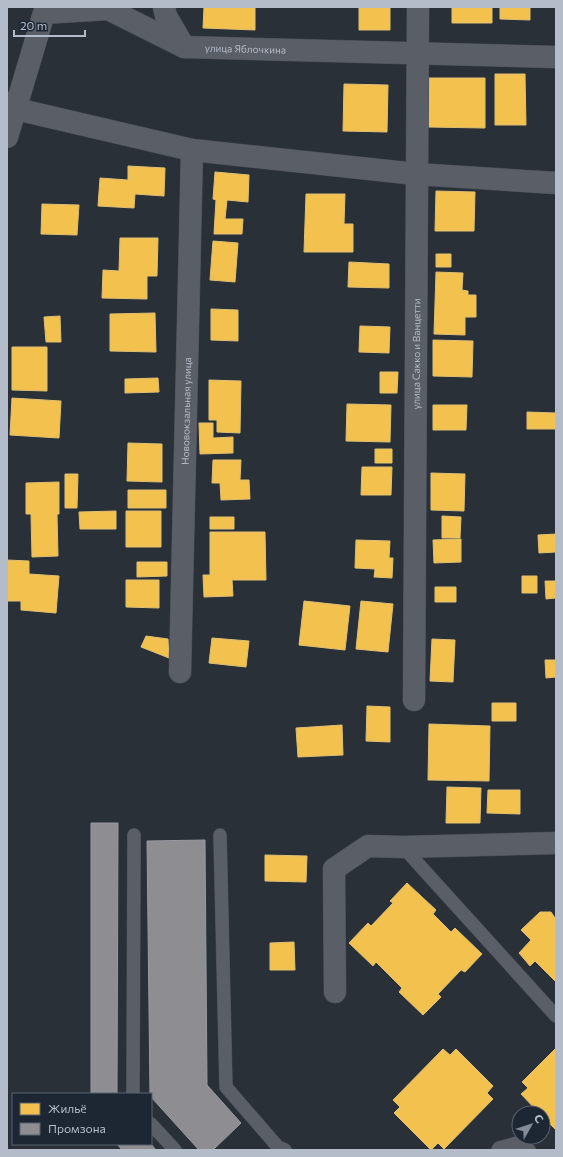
<svg xmlns="http://www.w3.org/2000/svg" width="563" height="1157" viewBox="0 0 563 1157" font-family="Commissioner,sans-serif">
<style>
.homes{fill:#f2c14e;stroke:#dfc073}
.industry{fill:#8d8d92;stroke:#999ba2}
.lines{fill:none;stroke-linecap:round;stroke-linejoin:round}
.lane-casing{stroke:#484c53;stroke-width:14}
.street-casing{stroke:#484c53;stroke-width:23}
.lane{stroke:#5a5e66;stroke-width:13}
.street{stroke:#5a5e66;stroke-width:22}
.labels{text-anchor:middle;stroke-width:4;stroke-linejoin:round;paint-order:stroke}
.street-label{font-size:10px;fill:#b4bcc9;stroke:#1d2633}
</style>
<rect width="100%" height="100%" fill="#2a3038"/>
<!-- homes -->
<path class="homes" d="M204 7H255V30L203 28Z
M359 7H390V30H359Z
M452 7H492V23H452Z
M500 7H530V20L500 19Z
M495 74H525L526 125H495Z
M427 78H485V128L427 127Z
M344 84 388 85 387 132 343 131Z
M128 166 165 168 164 196 135 194 134 208 98 206 100 178 128 180Z
M215 172 249 175 248 202 227 200 225 219H243L242 234H214L216 200 213 199Z
M436 191 475 192 474 231H435Z
M306 194H345L344 224H353V252H304Z
M42 204 79 205 77 235 41 234Z
M120 238H158L157 276H147V299L102 298 103 270 119 271Z
M213 241 238 243 235 282 210 280Z
M436 254H451V267H436Z
M349 262 389 264V288L348 287Z
M436 272 463 273 462 290 468 291V295H476V317H465V335L434 334Z
M211 309 238 310V341L211 340Z
M155 313 156 352 110 351V314Z
M60 316 61 342H46L44 317Z
M360 326 390 327 389 353 359 352Z
M433 340 473 341 472 377 433 376Z
M12 347H47V391L12 390Z
M380 372H398L397 393H380Z
M158 378 159 392 125 393V379Z
M209 380 241 381 240 433 217 432V420H209Z
M12 398 61 401 59 438 10 435Z
M347 404 391 405 390 442 346 441Z
M433 405H467L466 430H433Z
M527 412 556 413V429H527Z
M199 423H213V438L233 437V453L200 454Z
M128 443 162 444V482L127 481Z
M375 449H392V463H375Z
M213 460H241L240 480H249L250 499 221 500 220 483H212Z
M362 467H392L391 495H361Z
M431 473 465 474 464 511 431 510Z
M65 474H78L77 508H65Z
M59 482V514H57L58 556 32 557 31 514H26V483Z
M128 490H166V508H128Z
M116 511V529H80L79 512Z
M126 511H161V547H126Z
M442 516 461 517 460 538H442Z
M210 517H234V529H210Z
M210 532H265L266 580H232L233 596 204 597 203 575H210Z
M556 534V552L539 553 538 535Z
M461 539V562L434 563 433 540Z
M356 540 390 541 389 558H393L392 578 374 577 375 569 355 568Z
M7 560 29 561V574L59 576 56 613 21 610V601H7Z
M137 562H167V576L137 577Z
M522 576H537V593H522Z
M126 580H159V608L126 607Z
M545 581H556V598L546 599Z
M435 587H456V602H435Z
M304 601 350 606 345 650 299 645Z
M361 601 393 604 388 652 356 649Z
M146 636 168 639 169 658 141 647Z
M212 638 249 641 246 667 209 663Z
M432 639 455 640 453 682 430 681Z
M545 660H556V677L546 678Z
M492 703H516V721H492Z
M367 706 390 707V742L366 741Z
M429 724 490 726 489 781 428 780Z
M342 725 343 755 298 757 296 728Z
M447 787 481 788 480 823H446Z
M488 790H520V814L487 813Z
M265 855 307 856 306 882 265 881Z
M407 883 436 910 433 914 451 932 455 928 482 954 465 972 461 970 438 994 441 997 423 1015 399 992 402 988 376 962 373 966 349 943 368 923 371 926 393 903 390 901Z
M540 912H551L555 918 556 917V982L535 961 530 966 519 953 531 940 521 930Z
M294 942 295 970H270V943Z
M556 1048V1130L543 1117V1113H539L521 1094 528 1088 522 1082Z
M443 1049 450 1055 456 1049 493 1086 487 1093 493 1099 444 1149 438 1143 431 1150 394 1113 400 1107 393 1100Z"/>
<!-- industry -->
<path class="industry" d="M91 823H118L117 1094H91Z
M205 840 207 1085 241 1123 213 1150H199L151 1097 150 1094 147 841Z
M117 1144H151L156 1150H122Z"/>
<g class="lines">
<!-- lane casing -->
<g class="lane-casing">
<path id="lane" d="M220 835 226 1087 278 1147 285 1150
M403 847 556 1016
M133 1094 134 835
M151 1124 175 1150
M498 1150 499 1148 517 1143 529 1150"/>
</g>
<!-- street casing -->
<g class="street-casing">
<g id="street">
<path d="M164 7 166 16 184 47"/>
<path d="M7 103 16 109 192 150 416 174 556 183"/>
<path id="s1" d="M7 137 44 13 108 9 184 47 556 57"/>
<path id="s2" d="M180 672 192 150"/>
<path id="s3" d="M414 700 418 7"/>
<path d="M335 992 334 869 368 846 403 847 556 843"/>
</g>
</g>
<!-- lane -->
<use href="#lane" class="lane"/>
<!-- street -->
<use href="#street" class="street"/>
</g>
<g class="labels">
<!-- street labels -->
<g class="street-label">
<text dy="4" stroke="none"><textPath href="#s1" startOffset="340">улица Яблочкина</textPath></text>
<text dy="4" stroke="none"><textPath href="#s3" startOffset="346">улица Сакко и Ванцетти</textPath></text>
<text dy="4" stroke="none"><textPath href="#s2" startOffset="261">Нововокзальная улица</textPath></text>
</g>
</g>
<!-- border -->
<rect width="563" height="1157" fill="none" stroke="#b4bcc9" stroke-width="16"/>
<!-- legend -->
<rect x="12" y="1093" width="140" height="52" fill="#1d2633" stroke="#59626f"/>
<rect x="20" y="1103" width="20" height="12" fill="#f2c14e" stroke="#59626f"/>
<text x="48" y="1113" font-size="12" fill="#b4bcc9">Жильё</text>
<rect x="20" y="1123" width="20" height="12" fill="#8d8d92" stroke="#59626f"/>
<text x="48" y="1133" font-size="12" fill="#b4bcc9">Промзона</text>
<!-- north arrow -->
<g transform="translate(531 1125) rotate(51)"><circle r="19" fill="#1d2633" stroke="#59626f"/>
<path d="M0-3L7 15L0 10L-7 15Z" fill="#848b96"/>
<text y="-6" font-size="11" font-weight="bold" text-anchor="middle" fill="#b4bcc9">С</text>
</g>
<!-- scale -->
<path d="M14 30v6h71v-6" fill="none" stroke="#b4bcc9" stroke-width="2"/>
<text x="20" y="30" font-size="12" fill="#b4bcc9" stroke="#1d2633" stroke-width="3" paint-order="stroke">20 m</text>
</svg>
